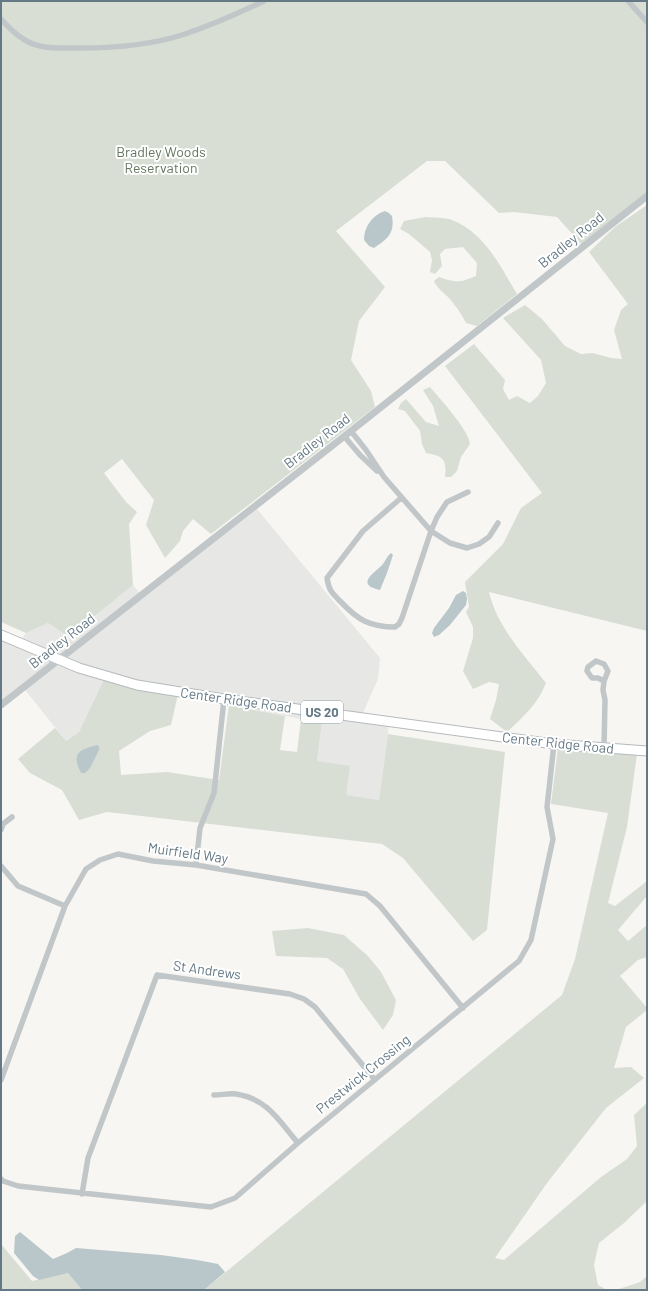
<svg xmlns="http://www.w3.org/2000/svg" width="648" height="1291" viewBox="0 0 648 1291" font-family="Barlow,sans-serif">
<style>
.built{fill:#e7e8e6}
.green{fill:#d8ded4}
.water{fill:#b9c7ca}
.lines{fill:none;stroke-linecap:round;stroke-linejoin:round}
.primary-casing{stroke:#b5babd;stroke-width:11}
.minor{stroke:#c1c7c9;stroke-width:5.5}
.tertiary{stroke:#c1c7c9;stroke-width:7}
.primary{stroke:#fff;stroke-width:9}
.labels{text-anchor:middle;stroke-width:4;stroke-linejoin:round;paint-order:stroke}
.shield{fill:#fff;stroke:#92a1aa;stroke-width:1}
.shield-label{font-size:13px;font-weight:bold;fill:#647985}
.park-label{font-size:14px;fill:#66775f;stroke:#fff}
.street-label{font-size:14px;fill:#647985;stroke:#fff}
</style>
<rect width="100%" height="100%" fill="#f7f6f3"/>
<!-- built -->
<path class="built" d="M257 509 380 658 378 679 362 715 388 718V734L379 800 345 795 317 761 322 722 301 719 229 705 104 679 79 732 66 741 25 690 1 709V637L18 645 26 633 48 623 69 637 133 585 143 597Z"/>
<!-- green -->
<path class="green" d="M1 1H647V196L583 246 557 217 514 212 499 213 445 161H427L336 231 385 287 359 321 351 360 371 391 375 407 211 534 193 519 183 531 180 541 165 558 146 525 154 500 122 459 104 473 126 502 137 512 129 524 133 585 69 637 48 623 26 633 1 622Z
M647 205V631L489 592C497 627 525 656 546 683 538 704 523 717 507 732L490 719 496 700 499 684 489 682 473 689 463 671 473 638V627L466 612 469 607 465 582 503 544 521 508 542 493 445 366 474 344 505 380 503 389 509 400 517 396 530 403 538 396 546 383 541 360 503 318 525 305 542 319 565 346 581 354 593 353 611 358 622 359 614 330 621 310 628 304 589 252 615 227Z
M425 217C433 218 445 217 452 220 485 233 500 266 517 294L477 326 466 323C461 313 455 305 448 297 442 291 437 288 434 281L439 277C457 283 459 283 476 276L477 263 463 247 445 249 440 254 442 266 435 274 430 272 432 260 430 252 409 234 400 229 404 221Z
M430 387C440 399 469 430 470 444L461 457 457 471 451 477H445C447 459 443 456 426 453L422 444 420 431 405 411 398 409 401 403 406 399 426 422 439 426 433 406 423 390Z
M104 679 178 694 171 725 150 731 119 751 121 775 167 772 219 780 229 705 285 716 280 750 297 752 301 719 322 722 317 761 350 766 346 795 379 800 388 734 505 752 487 930 473 941 403 858 382 844 107 812 79 820 62 790 30 773 18 759 55 728 66 741 79 732Z
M558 748 637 754 627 827 608 903 615 906 647 881V896L618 930 628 941 647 925V957L638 960 620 976 647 1008V1010L626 1027 614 1068 631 1067 644 1078 606 1108 547 1183 495 1258 504 1260 601 1177 627 1159 637 1146 634 1115 647 1103V1201L624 1223 599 1243 594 1265 598 1285 607 1290H204L562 995 575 959 608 813 551 804Z
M308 928 344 935 368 956 381 972 396 1000 393 1015 383 1030 360 999 343 969 327 958 276 956 272 931Z
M1 1244 32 1281 68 1273 82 1290H1Z
M647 1276V1290H616L640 1282Z"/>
<!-- water -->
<path class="water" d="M385 211 389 213 392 216C395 233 388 239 374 248L369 246 364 240C364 227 372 215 385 211Z
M391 553 393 555 387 573 380 590C354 584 375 573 383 564 386 560 387 556 391 553Z
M463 591 466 593 467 599 466 605 450 625 439 635 434 637 432 633 434 628 449 608 456 595Z
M97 745 99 746V750L90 768 85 773H81C71 753 79 750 97 745Z
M20 1232 53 1259 67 1253 76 1248 161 1255 197 1260 218 1264 225 1272 204 1290H82L68 1273 39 1280 33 1276 14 1253 15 1236Z"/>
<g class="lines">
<!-- primary casing -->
<g class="primary-casing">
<path id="primary" d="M1 635 79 668 137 685 224 699 554 744 647 751"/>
</g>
<!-- minor -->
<path class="minor" d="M628 1 647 22
M1 19C11 30 24 43 40 46 52 49 67 48 80 48 115 48 152 45 185 34 212 25 239 13 264 1
M351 431 366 450 384 477 431 531 450 543 467 548 479 544 489 537 498 523
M344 436 360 455 377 471
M401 498 363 531 327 578C329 591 332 593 341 602 358 620 370 627 395 627L399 624 402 618 431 531 437 517 447 502 468 492
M604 748 605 700 603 690 604 681 608 671 604 664 596 661 588 667 587 671 592 678H598L604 681
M1 830 3 824 12 817
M196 865 200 828 214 793 224 699
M1 866 18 886 65 906
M1 1080 65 906 86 869 100 860 118 854 153 861 196 865 366 894 380 906 463 1008
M214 1095C221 1095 229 1093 236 1094 268 1099 279 1121 298 1143
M1 1179 3 1181 18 1186 211 1207 235 1198 298 1143 519 961 531 940 553 839 547 807 554 744
M82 1194 88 1158 157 975 290 994 304 999 315 1007 375 1080"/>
<!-- tertiary -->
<path class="tertiary" d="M1 705 351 431 647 196"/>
<!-- primary -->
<use href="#primary" class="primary"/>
</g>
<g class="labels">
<!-- shield labels -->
<rect class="shield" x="301" y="701" width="42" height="22" rx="3"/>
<g class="shield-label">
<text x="322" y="717">US 20</text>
</g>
<!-- park labels -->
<g class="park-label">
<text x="161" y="157">Bradley Woods<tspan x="161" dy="16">Reservation</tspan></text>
</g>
<!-- street labels -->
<g class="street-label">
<text transform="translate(571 240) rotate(-39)" y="5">Bradley Road</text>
<text transform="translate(317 441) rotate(-38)" y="5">Bradley Road</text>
<text transform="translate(62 641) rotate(-38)" y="5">Bradley Road</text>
<text transform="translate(236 700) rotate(8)" y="5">Center Ridge Road</text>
<text transform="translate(558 743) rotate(6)" y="5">Center Ridge Road</text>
<text transform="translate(188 853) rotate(8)" y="5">Muirfield Way</text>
<text transform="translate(207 970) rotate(8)" y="5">St Andrews</text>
<text transform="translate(363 1074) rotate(-39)" y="5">Prestwick Crossing</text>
</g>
</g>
<!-- border -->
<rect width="648" height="1291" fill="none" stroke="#647985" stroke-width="4"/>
</svg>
